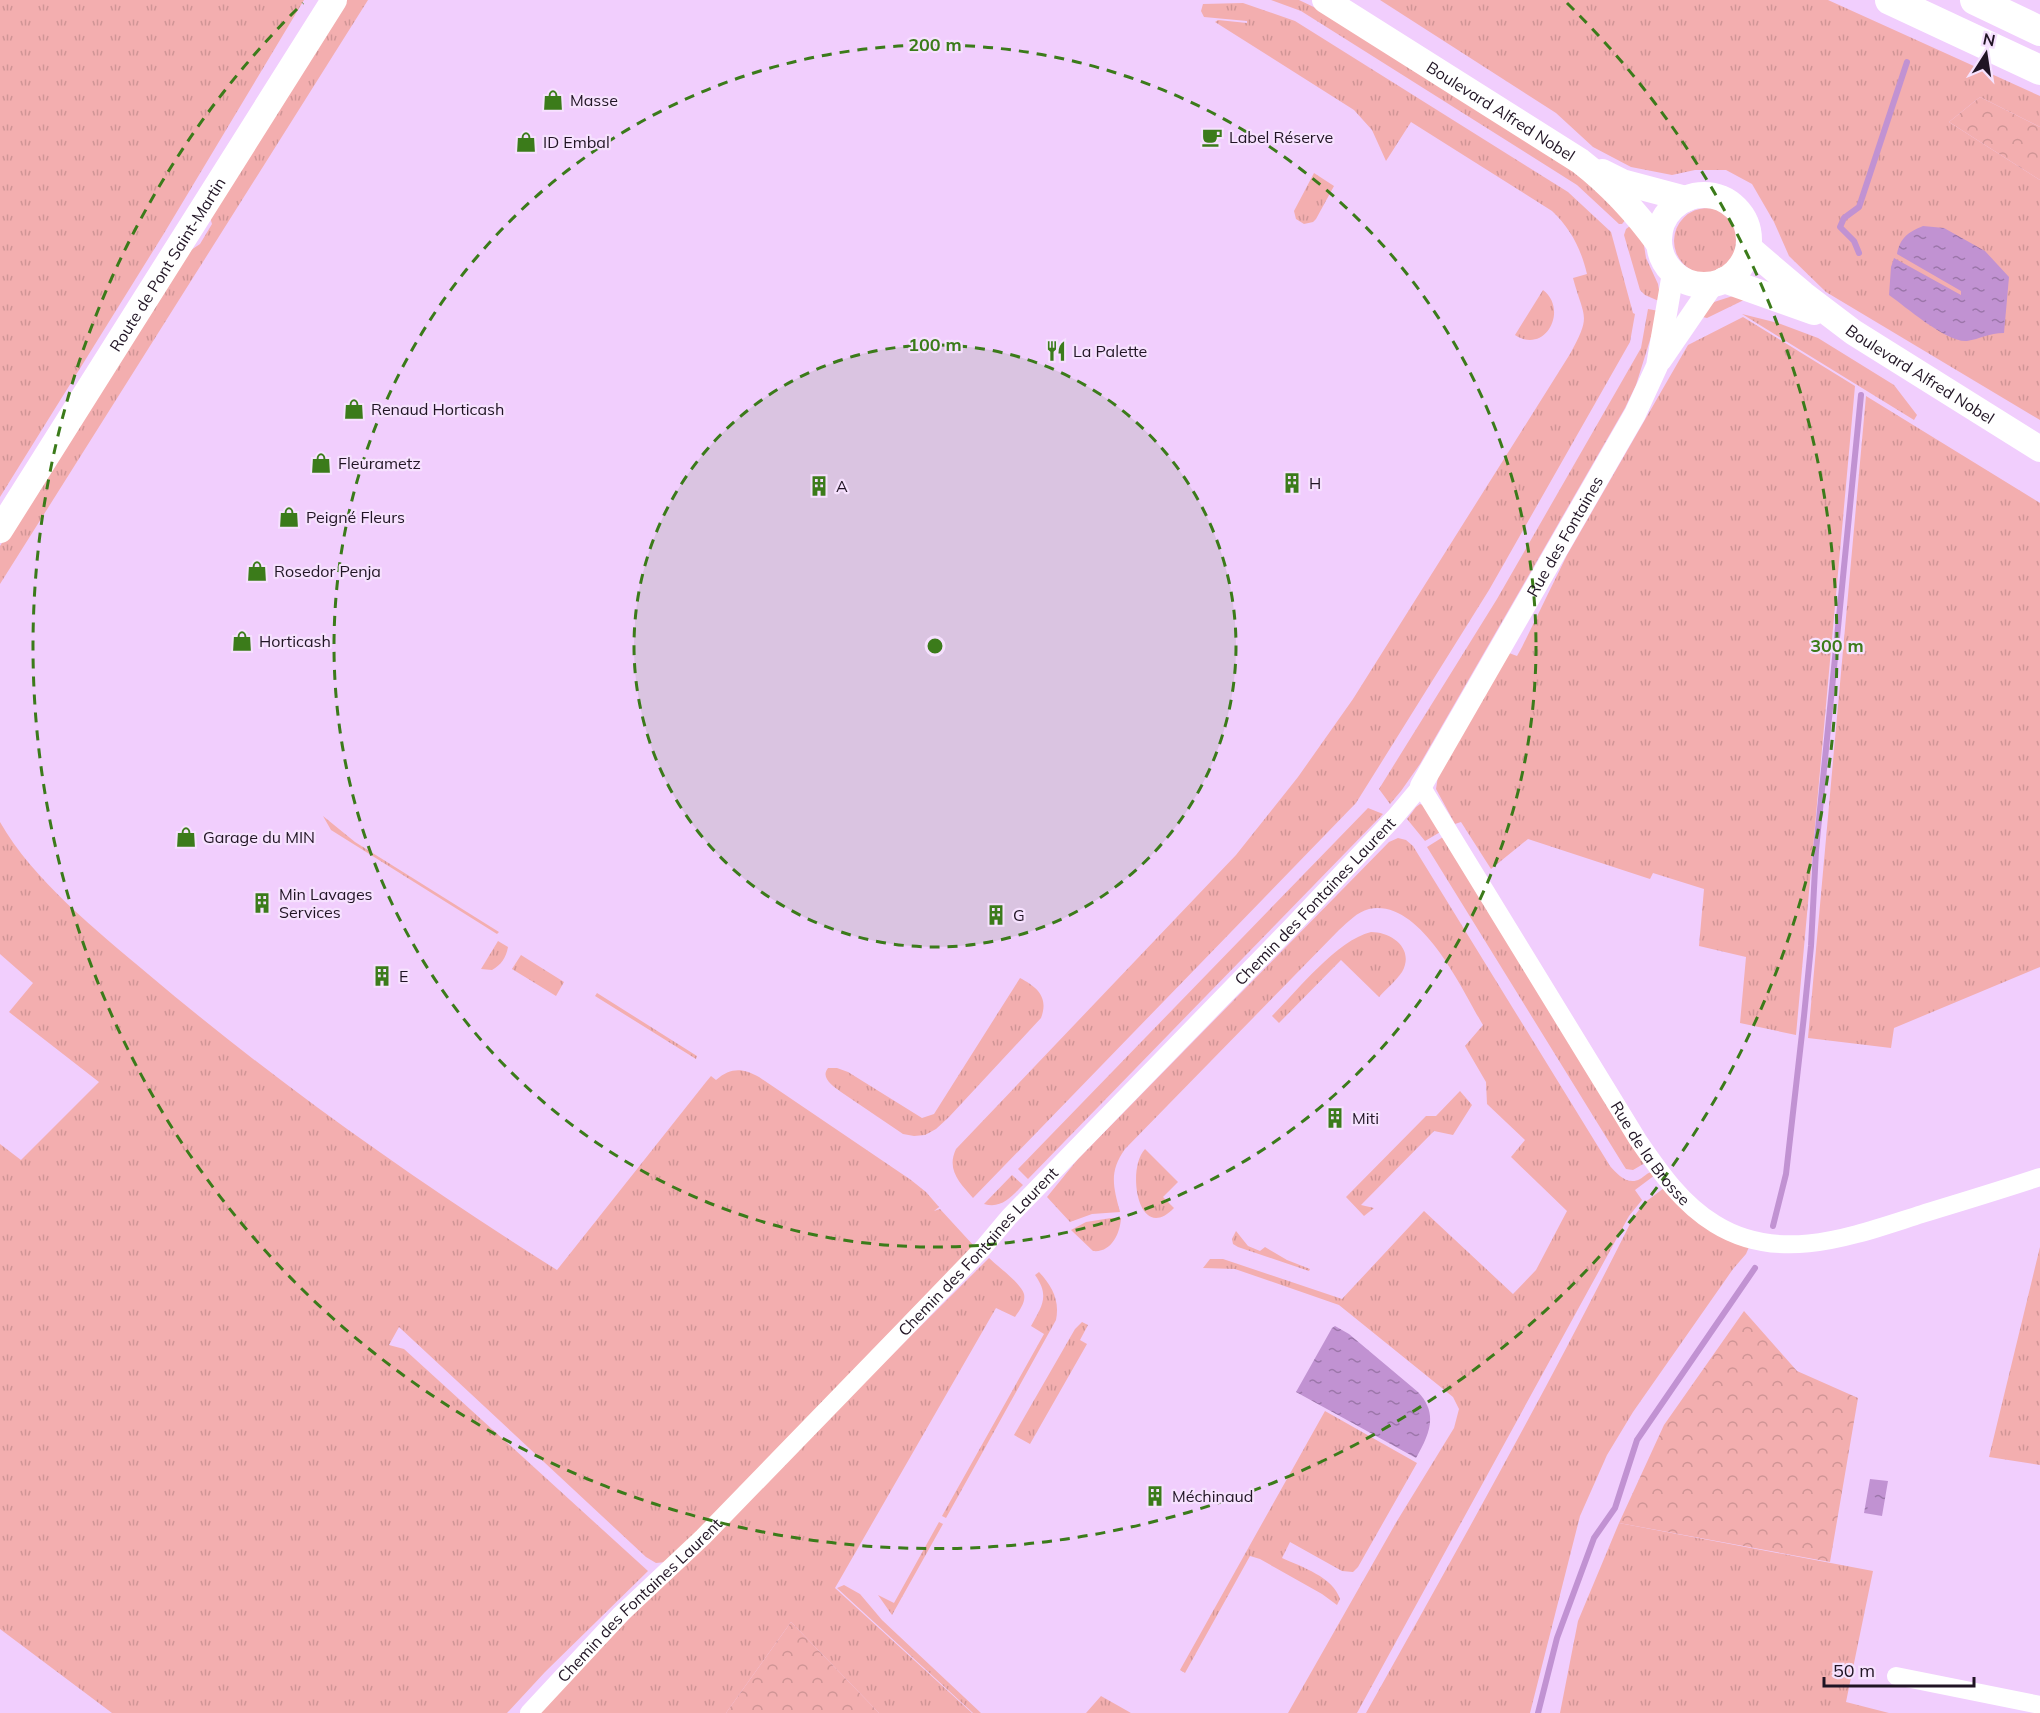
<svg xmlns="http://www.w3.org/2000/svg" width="2040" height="1713" viewBox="0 0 2040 1713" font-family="Mulish,sans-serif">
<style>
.grass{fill:url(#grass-tufts)}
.forest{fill:url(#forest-crowns)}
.water{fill:url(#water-ripples)}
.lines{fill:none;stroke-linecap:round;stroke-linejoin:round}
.stream{stroke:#c192d2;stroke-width:6}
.minor{stroke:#fff;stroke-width:18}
.tertiary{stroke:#fff;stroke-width:22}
.secondary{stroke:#fff;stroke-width:26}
.trunk{stroke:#fff;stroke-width:30}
.ring{fill:none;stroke:#3b7b1a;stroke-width:3;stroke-dasharray:10 8}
.labels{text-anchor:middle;stroke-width:4.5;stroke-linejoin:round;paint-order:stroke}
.poi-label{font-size:16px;fill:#201424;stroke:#f6e1fe;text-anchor:start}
.street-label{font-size:16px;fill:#201424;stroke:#f6e1fe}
.centre{fill:#3b7b1a;stroke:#f6e1fe;stroke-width:3}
.ring-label{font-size:18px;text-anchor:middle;font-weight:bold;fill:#3b7b1a;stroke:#f6e1fe;stroke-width:4.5;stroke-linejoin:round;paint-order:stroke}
</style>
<defs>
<pattern id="grass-tufts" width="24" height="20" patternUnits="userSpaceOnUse" patternTransform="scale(1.5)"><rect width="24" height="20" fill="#f3aeaf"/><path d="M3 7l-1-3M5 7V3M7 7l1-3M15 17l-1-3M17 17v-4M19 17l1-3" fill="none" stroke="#d09596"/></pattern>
<pattern id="forest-crowns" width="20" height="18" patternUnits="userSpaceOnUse" patternTransform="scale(1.5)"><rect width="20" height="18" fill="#f3aeaf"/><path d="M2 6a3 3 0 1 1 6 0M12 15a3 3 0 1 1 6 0" fill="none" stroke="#d09596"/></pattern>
<pattern id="water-ripples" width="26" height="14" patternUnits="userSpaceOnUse" patternTransform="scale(1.5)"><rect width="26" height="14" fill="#c192d2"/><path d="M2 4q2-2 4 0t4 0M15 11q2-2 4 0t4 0" fill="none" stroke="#9c76aa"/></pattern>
</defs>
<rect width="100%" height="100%" fill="#f1cefd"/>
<!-- grass -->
<path class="grass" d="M0 0H304L163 235 0 497Z
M346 0H368L0 584V546L127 346 191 250 200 244 212 224 210 217Z
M1271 0H1299L1320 10 1573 171 1628 217 1622 224H1619L1577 185 1301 11Z
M1380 0H1828L2040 96V127L1980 97 1949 122 2040 180V420L1826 292 1789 256 1774 222 1752 184 1726 170H1695L1672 175 1631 167 1593 147 1556 113Z
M1243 3 1295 21 1568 192 1611 232 1633 313 1635 314 1630 342 1489 590 1356 803 973 1198C960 1183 946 1170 956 1149L1236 855 1298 777 1353 699 1570 354C1592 314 1584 319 1573 278L1587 274C1581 249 1571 229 1552 211L1411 122 1386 161 1372 130 1354 110 1215 22 1218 20 1247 23V21L1204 17 1201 11 1203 4Z
M1314 173 1334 186 1316 219 1313 222 1304 224 1296 219 1294 211Z
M1674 241a33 33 0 1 1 66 0a33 33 0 1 1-66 0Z
M1634 223 1643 239 1646 258 1658 284 1661 302 1645 295 1640 290 1624 235 1626 229Z
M1543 290C1569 310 1545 355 1515 335Z
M1739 294 1748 298 1707 318 1698 316 1714 302Z
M1648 309 1659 311 1636 385 1625 408 1420 764 1401 791 1390 804 1379 789 1497 599 1641 348Z
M1742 314 1778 323 1818 338 1894 385 1917 415 1914 420Z
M1743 317 1855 386 1796 1035 1740 1023 1746 957 1699 946 1704 889 1653 873 1650 879 1528 839 1491 869 1461 822 1455 824 1436 789 1438 776 1509 653 1517 656 1522 647 1567 555 1688 345Z
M1866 396 2040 503V967L1894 1028 1891 1048 1808 1038Z
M1420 804 1423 805 1442 831 1425 841 1407 819 1416 807Z
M1368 808 1383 814 1028 1179 1018 1169Z
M323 816 355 842 499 932 497 934 331 830Z
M0 822C33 880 97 931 148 974 277 1083 414 1180 557 1270L706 1082 711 1076 716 1080C731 1067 743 1068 759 1077L911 1180 926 1192 939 1207 934 1211 940 1209 974 1246 928 1298 919 1302 701 1529 666 1562 656 1563 646 1557 399 1327 389 1345 404 1349 648 1571 545 1672 507 1713H112L0 1629V1144L21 1160 99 1082 9 1012 33 983 0 954Z
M1443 837 1645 1163 1633 1170 1626 1169 1624 1166 1427 847Z
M1398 838 1406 840 1413 846 1610 1166C1617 1174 1628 1186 1640 1179 1645 1176 1647 1173 1652 1172L1655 1175 1635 1190 1642 1200 1629 1216 1357 1713H1288L1397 1521 1454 1428 1459 1409 1453 1397 1339 1305 1235 1269 1203 1268 1210 1259H1223L1342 1299 1424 1211 1513 1294 1536 1270 1567 1211 1511 1157 1525 1140 1487 1104 1486 1082 1465 1046 1483 1025C1462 990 1421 898 1369 909 1357 912 1348 922 1339 930L1125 1149C1109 1172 1113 1185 1120 1212L1092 1214 1070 1222 1047 1197 1078 1159 1389 842Z
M1371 932C1392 932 1415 949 1402 972 1396 981 1386 989 1379 997L1341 960 1279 1023 1272 1016C1297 991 1337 940 1371 932Z
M498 941 508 947C506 958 501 965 492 970L481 969Z
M521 955 564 982 556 996 512 969Z
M1020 978C1037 987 1049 997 1041 1018L949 1117 936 1129 925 1135 914 1136 903 1134 841 1092C833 1086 820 1078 828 1068H837L848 1072 922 1118 934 1114Z
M597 993 697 1056 696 1059 595 996Z
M1460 1091 1472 1105 1453 1135 1434 1131 1361 1205 1374 1208 1364 1216 1346 1197 1426 1116H1436Z
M1145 1149 1178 1182 1163 1197 1174 1208C1138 1245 1126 1169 1145 1149Z
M1012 1175 1023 1185C1011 1197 1002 1209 984 1204Z
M1664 1188 1749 1247 1746 1254 1733 1269 1633 1412 1607 1455 1580 1516 1530 1713H1366C1458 1549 1549 1386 1633 1218L1644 1203Z
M1111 1218H1121C1120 1234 1111 1253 1093 1251L1071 1230 1086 1222Z
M1236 1231 1248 1246 1260 1251 1265 1247 1287 1260 1310 1269 1309 1271 1238 1247 1233 1244 1232 1239Z
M2040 1247V1465L1989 1457Z
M989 1258C997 1266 1021 1283 1024 1294 1026 1302 1019 1311 1015 1317L996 1308 835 1588 972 1713H879L791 1622 726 1713H537L707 1539Z
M1039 1272C1052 1286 1060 1300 1056 1320L946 1518 942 1516 1044 1334 1031 1326C1042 1306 1050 1296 1035 1275Z
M1082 1322 1088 1325 1080 1340 1087 1344 1030 1444 1014 1435 1075 1329Z
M1325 1411 1417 1463 1358 1567 1353 1572 1342 1571 1290 1542 1282 1558C1302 1567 1333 1577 1340 1599L1337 1605 1322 1594 1260 1559 1250 1556 1185 1673 1180 1670Z
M939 1522 943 1524 892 1615 878 1595 894 1603Z
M1619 1523 1873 1571 1846 1702 1889 1713H1560L1578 1621Z
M844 1585 860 1594 882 1620 981 1713H973L837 1588Z
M1101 1696 1131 1713H1086Z"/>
<!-- forest -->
<path class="forest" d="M1980 97 2040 127V180L1949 122Z
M1744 1311 1797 1371 1858 1398 1830 1562 1619 1523 1664 1425Z
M791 1622 879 1713H726Z"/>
<!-- water -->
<path class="water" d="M1923 226 1944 228 1985 251 2009 277 2004 333C1989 333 1980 339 1967 341 1947 343 1906 307 1889 295L1891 267 1894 258 1961 295V291L1897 254C1900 238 1908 232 1923 226Z
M1335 1326 1349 1334 1418 1392C1439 1414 1429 1435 1416 1458L1296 1392 1332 1328Z
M1870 1479 1888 1481 1882 1516 1864 1513Z"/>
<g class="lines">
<!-- stream -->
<path class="stream" d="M1859 253 1854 241 1840 227 1844 218 1859 207 1907 62
M1773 1226 1786 1174 1804 1016 1811 946 1816 850 1861 395
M1538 1713 1557 1638 1594 1538 1615 1508 1637 1440 1755 1268"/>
<!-- minor -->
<g class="minor">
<path d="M1896 1676 2040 1705"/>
<path id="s1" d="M529 1713 621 1614 703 1537 901 1333 983 1248 1009 1217 1293 925 1395 817 1421 786 1638 1140C1660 1172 1681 1203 1715 1224 1781 1265 1855 1235 1922 1214 1961 1202 2001 1190 2040 1177"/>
</g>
<!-- tertiary -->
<g class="tertiary">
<path d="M1661 360 1713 284"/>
<path id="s2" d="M1421 786 1635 414 1657 366 1673 273"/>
</g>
<!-- secondary -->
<g class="secondary">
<path id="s3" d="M1325 0 1580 161C1611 185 1636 212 1659 244"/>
<path d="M1602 172 1622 182 1686 199"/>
<circle cx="1704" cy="240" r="45"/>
<path id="s4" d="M1749 248 1803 294 1853 332 2040 449"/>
<path d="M1724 280 1814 312"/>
<path id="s5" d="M0 530 334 0"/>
</g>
<!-- trunk -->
<path class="trunk" d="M1890 0 2040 70
M1975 0 2040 31"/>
</g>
<!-- distance rings -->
<circle cx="935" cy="646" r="301" fill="#3b7b1a" fill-opacity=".12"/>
<g class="ring">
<circle cx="935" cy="646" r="301"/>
<circle cx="935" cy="646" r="601"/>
<path d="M1567 3A902 902 0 1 1 303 3"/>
</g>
<!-- icons -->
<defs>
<g id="shop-bare" transform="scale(1.62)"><path d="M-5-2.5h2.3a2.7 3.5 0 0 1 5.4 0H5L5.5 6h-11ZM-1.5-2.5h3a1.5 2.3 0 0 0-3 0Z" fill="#3b7b1a" stroke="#f6e1fe" stroke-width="2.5" paint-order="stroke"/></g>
<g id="cafe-bare" transform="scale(1.62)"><path d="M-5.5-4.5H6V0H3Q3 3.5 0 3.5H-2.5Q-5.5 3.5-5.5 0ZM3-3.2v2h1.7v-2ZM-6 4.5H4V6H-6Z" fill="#3b7b1a" stroke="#f6e1fe" stroke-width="2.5" paint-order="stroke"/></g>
<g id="restaurant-bare" transform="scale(1.62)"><path d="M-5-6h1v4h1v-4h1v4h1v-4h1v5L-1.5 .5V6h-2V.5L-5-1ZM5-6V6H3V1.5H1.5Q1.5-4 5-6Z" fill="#3b7b1a" stroke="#f6e1fe" stroke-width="2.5" paint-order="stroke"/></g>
<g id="building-bare" transform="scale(1.62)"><path d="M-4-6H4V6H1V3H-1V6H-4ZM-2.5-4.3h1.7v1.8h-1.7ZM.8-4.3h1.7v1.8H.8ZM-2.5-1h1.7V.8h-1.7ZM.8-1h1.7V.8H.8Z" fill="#3b7b1a" stroke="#f6e1fe" stroke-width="2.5" paint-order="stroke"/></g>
</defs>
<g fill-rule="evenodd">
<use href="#shop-bare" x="553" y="100"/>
<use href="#cafe-bare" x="1212" y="137"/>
<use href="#shop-bare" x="526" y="142"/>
<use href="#restaurant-bare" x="1056" y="351"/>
<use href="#shop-bare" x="354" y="409"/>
<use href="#shop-bare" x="321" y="463"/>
<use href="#building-bare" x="1292" y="483"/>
<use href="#building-bare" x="819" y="486"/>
<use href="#shop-bare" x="289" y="517"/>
<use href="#shop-bare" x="257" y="571"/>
<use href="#shop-bare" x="242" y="641"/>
<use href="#shop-bare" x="186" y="837"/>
<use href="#building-bare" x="262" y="903"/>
<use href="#building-bare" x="996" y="915"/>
<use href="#building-bare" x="382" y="976"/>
<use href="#building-bare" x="1335" y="1118"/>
<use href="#building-bare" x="1155" y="1496"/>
</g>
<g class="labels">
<!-- poi labels -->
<g class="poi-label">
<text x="570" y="106">Masse</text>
<text x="1229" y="143">Label Réserve</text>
<text x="543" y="148">ID Embal</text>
<text x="1073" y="357">La Palette</text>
<text x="371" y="415">Renaud Horticash</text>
<text x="338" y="469">Fleurametz</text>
<text x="1309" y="489">H</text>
<text x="836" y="492">A</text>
<text x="306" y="523">Peigné Fleurs</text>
<text x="274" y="577">Rosedor Penja</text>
<text x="259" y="647">Horticash</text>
<text x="203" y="843">Garage du MIN</text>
<text x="279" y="900">Min Lavages<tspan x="279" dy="18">Services</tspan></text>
<text x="1013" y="921">G</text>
<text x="399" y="982">E</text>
<text x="1352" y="1124">Miti</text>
<text x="1172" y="1502">Méchinaud</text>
</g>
<!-- street labels -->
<g class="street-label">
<text dy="6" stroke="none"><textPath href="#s3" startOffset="208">Boulevard Alfred Nobel</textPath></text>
<text dy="6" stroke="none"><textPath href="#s5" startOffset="314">Route de Pont Saint-Martin</textPath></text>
<text dy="6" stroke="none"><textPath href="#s4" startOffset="213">Boulevard Alfred Nobel</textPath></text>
<text dy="6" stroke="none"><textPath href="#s2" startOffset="288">Rue des Fontaines</textPath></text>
<text dy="6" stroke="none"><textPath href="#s1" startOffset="1130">Chemin des Fontaines Laurent</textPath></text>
<text dy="6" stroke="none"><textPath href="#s1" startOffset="1720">Rue de la Brosse</textPath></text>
<text dy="6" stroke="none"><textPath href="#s1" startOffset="644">Chemin des Fontaines Laurent</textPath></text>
<text dy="6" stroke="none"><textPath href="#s1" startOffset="158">Chemin des Fontaines Laurent</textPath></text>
</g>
</g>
<circle cx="935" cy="646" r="9" class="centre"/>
<g class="ring-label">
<text x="935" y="51">200 m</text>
<text x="935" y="351">100 m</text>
<text x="1837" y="652">300 m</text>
</g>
<!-- north arrow -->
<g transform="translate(1986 54) rotate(12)" stroke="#f6e1fe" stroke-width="4.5" paint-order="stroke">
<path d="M0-4.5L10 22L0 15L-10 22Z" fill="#201424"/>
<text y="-9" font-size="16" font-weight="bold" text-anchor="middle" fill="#201424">N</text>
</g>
<!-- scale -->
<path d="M1824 1677v9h150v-9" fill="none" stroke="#201424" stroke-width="3"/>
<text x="1833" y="1677" font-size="18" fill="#201424" stroke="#f6e1fe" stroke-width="4.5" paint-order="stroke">50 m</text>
</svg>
